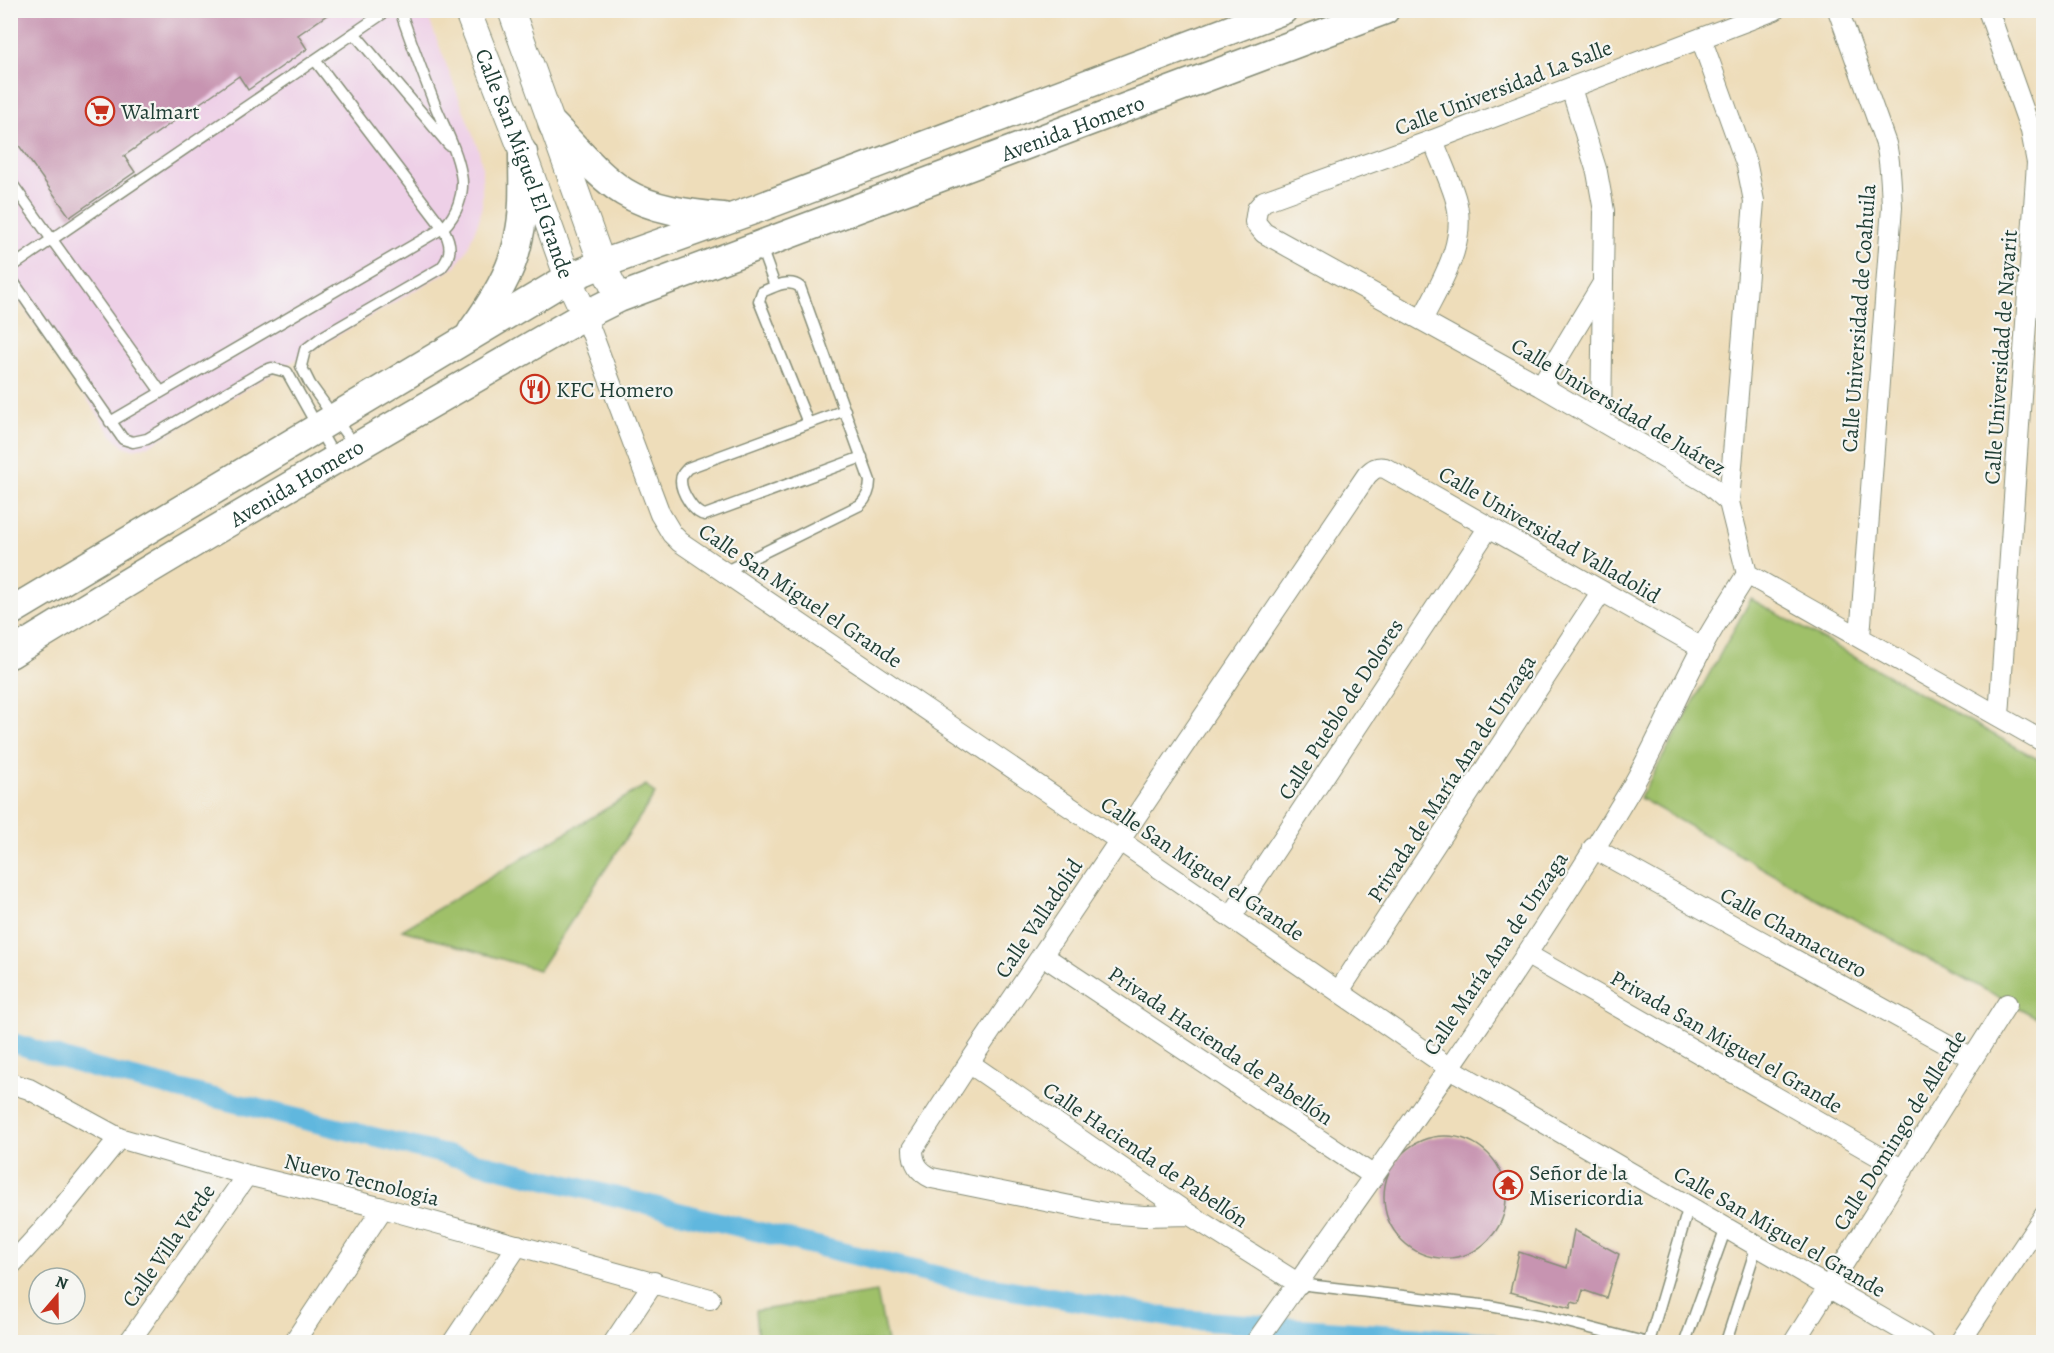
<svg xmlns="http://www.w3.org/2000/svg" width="2054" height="1353" viewBox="0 0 2054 1353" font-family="Alegreya,serif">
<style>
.built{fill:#eed0e7}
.green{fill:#9fc069;stroke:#5f7e4e;stroke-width:1.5}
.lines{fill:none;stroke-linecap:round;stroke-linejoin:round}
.canal{stroke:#61b7de;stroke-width:20}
.building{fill:#c794b1}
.service-casing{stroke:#868d77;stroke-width:13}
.minor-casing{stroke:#868d77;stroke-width:22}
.tertiary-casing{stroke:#868d77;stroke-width:28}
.secondary-casing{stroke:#868d77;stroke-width:31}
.service{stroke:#fff;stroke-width:10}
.minor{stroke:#fff;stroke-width:20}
.tertiary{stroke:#fff;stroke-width:26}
.secondary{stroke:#fff;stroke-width:28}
.labels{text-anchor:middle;stroke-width:4.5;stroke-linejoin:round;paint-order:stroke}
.street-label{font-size:22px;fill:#1f3d34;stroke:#f6f6f2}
.poi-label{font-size:22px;fill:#1f3d34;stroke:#f6f6f2;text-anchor:start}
</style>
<rect width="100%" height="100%" fill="#f6f6f2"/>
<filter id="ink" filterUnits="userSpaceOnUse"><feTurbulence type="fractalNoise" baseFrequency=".0167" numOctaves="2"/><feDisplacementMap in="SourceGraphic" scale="12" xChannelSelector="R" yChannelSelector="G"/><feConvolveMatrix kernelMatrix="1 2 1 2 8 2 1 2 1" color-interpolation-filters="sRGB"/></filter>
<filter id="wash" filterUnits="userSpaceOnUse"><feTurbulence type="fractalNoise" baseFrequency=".008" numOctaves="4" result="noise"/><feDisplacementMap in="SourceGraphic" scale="24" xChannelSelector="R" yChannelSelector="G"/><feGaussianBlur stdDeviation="1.35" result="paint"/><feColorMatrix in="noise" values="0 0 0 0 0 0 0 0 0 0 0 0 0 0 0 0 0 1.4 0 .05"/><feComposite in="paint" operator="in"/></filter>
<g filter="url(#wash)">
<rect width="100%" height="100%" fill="#eeddba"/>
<!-- built -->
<path class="built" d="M10 11H426L479 151 482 166V205L479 220 466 252 455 267 148 446 132 449 124 446 112 435 11 289Z"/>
<!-- green -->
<path class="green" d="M1751 599 2043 762V1021L1804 892 1640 798Z
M646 785 655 794 539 970 402 930Z
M877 1292 887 1342H758L755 1311Z"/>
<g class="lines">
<!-- canal -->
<path class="canal" d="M10 1042 93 1068 959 1281 1179 1319 1490 1342"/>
</g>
<g id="blocks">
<!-- building -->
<path class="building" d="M10 10H334L298 35 307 49 248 90 239 76 124 156 135 172 70 217 10 133Z
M1384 1197a61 61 0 1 1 122 0a61 61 0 1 1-122 0Z
M1574 1230 1619 1254 1606 1298 1583 1290 1579 1304 1572 1302 1570 1308 1510 1292 1519 1252 1567 1268Z"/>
</g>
</g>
<g filter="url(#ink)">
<use href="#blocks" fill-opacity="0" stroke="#868d77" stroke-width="1.5"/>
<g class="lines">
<!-- service casing -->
<g class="service-casing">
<path id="service" d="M354 33 449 145
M315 60 443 228C451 243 453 254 441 268L322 337 305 350 301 366 310 384 354 445
M10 181 161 392
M760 245 775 286
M10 268 388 10
M10 277 123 439 133 442 147 439 263 371 272 368 287 372 335 458
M845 410 688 468C684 472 681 475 681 481 681 492 694 514 705 515L862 457
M110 422 443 228C457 215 465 193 461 174 457 150 444 127 435 105 423 74 411 42 400 10
M724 572 860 505C867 498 870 491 870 481L800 287C789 278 773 287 762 292L759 301 808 423
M1299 1284 1490 1306 1544 1316 1644 1342
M1649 1342 1689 1206
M1685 1342 1726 1228
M1726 1342 1757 1245"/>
</g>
<!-- minor casing -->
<g class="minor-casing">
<path id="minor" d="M1775 10 1433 140 1264 201 1257 209 1255 222 1264 233 1541 386 1707 483 1729 502 1747 574 2044 742
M1838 10 1886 144C1891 165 1891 186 1892 207L1860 637
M1988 10 2031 131 2037 163 1999 716
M1701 38 1747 166 1754 201 1729 502
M1571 88 1597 172 1604 211 1601 421
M585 315 660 514 672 534 680 542 1120 841 1448 1067 1923 1342
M1422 320C1441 282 1469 241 1455 197 1449 178 1440 159 1433 140
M1541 386 1603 283
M1593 848 1972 1058
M1231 917 1489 527
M1526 954 1903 1170
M1042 955 1374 1176
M1339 991 1602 591
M969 1063 1190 1215 1299 1284
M10 1083 29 1089 119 1138 247 1175 383 1208 710 1299
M1190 1215 1144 1216 1105 1213 932 1178C919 1172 913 1164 913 1149L969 1063 1367 475C1373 469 1377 466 1385 468L1702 648
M10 1266 54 1218 119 1138
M129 1342 247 1175
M294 1342 383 1208
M453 1342 518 1245
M614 1342 654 1282
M1256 1342C1384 1161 1515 982 1629 792 1657 745 1676 696 1702 648 1715 623 1732 599 1747 574
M1794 1342 2007 1004
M1960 1342 2044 1216"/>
</g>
<!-- tertiary casing -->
<g class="tertiary-casing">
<g id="tertiary">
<path id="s1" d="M467 10 523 153 568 278 585 315"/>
<path d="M511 10 602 264 619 298"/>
</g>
</g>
<!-- secondary casing -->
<g class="secondary-casing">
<g id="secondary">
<path d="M553 125C576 148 597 175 624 192 653 210 690 214 723 217"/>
<path d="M472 331C493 302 513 271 519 236 525 209 523 180 523 153"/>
<path d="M10 612 568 278 602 264 756 209 1283 10"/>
<path id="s2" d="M10 654C200 537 392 426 585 315L619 298 1385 10"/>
</g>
</g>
<!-- service -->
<use href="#service" class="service"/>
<!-- minor -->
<use href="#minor" class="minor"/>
<!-- tertiary -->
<use href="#tertiary" class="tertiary"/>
<!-- secondary -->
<use href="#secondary" class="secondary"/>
</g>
</g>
<!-- icons -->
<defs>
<g id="supermarket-ring" transform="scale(1.5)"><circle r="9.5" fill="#f6f6f2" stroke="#c8321e" stroke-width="1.5"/><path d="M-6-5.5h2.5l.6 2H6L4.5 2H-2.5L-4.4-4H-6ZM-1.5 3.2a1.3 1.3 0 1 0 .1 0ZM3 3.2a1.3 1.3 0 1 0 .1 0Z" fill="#c8321e"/></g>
<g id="restaurant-ring" transform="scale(1.5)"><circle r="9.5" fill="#f6f6f2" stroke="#c8321e" stroke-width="1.5"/><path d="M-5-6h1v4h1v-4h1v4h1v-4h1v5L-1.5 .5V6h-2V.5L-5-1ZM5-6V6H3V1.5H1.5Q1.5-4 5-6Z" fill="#c8321e"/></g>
<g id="temple-ring" transform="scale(1.5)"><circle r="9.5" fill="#f6f6f2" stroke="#c8321e" stroke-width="1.5"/><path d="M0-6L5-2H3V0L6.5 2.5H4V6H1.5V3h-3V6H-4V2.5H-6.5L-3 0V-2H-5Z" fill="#c8321e"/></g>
</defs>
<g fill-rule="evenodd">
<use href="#supermarket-ring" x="100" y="111"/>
<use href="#restaurant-ring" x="535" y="389"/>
<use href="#temple-ring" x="1508" y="1185"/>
</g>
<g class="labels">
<!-- street labels -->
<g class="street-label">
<text transform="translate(1503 87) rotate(-21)" y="8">Calle Universidad La Salle</text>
<text dy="8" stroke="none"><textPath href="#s2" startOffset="1190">Avenida Homero</textPath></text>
<text dy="8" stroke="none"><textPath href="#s1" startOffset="164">Calle San Miguel El Grande</textPath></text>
<text transform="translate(1858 318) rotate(-86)" y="8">Calle Universidad de Coahuila</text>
<text transform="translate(2000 357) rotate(-86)" y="8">Calle Universidad de Nayarit</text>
<text transform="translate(1619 406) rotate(31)" y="8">Calle Universidad de Juárez</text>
<text dy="8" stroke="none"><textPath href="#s2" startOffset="334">Avenida Homero</textPath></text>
<text transform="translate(1550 534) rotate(30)" y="8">Calle Universidad Valladolid</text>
<text transform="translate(801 595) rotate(34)" y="8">Calle San Miguel el Grande</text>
<text transform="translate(1340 709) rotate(-57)" y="8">Calle Pueblo de Dolores</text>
<text transform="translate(1451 778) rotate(-57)" y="8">Privada de María Ana de Unzaga</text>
<text transform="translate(1203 868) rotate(34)" y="8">Calle San Miguel el Grande</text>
<text transform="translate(1038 918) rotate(-56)" y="8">Calle Valladolid</text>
<text transform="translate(1794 932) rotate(29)" y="8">Calle Chamacuero</text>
<text transform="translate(1495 953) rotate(-56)" y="8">Calle María Ana de Unzaga</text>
<text transform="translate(1727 1041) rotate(30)" y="8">Privada San Miguel el Grande</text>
<text transform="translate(1221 1045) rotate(34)" y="8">Privada Hacienda de Pabellón</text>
<text transform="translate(1899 1130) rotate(-58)" y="8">Calle Domingo de Allende</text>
<text transform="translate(1146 1154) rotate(34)" y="8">Calle Hacienda de Pabellón</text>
<text transform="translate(362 1179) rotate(14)" y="8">Nuevo Tecnologia</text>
<text transform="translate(1780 1231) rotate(30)" y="8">Calle San Miguel el Grande</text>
<text transform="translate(168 1245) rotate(-55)" y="8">Calle Villa Verde</text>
</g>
<!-- poi labels -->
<g class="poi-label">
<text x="121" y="119">Walmart</text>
<text x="556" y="397">KFC Homero</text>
<text x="1529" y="1180">Señor de la<tspan x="1529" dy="25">Misericordia</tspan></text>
</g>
</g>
<!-- margin -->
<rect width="2054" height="1353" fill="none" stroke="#f6f6f2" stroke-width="36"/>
<!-- north arrow -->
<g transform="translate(57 1296) rotate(20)"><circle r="28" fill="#f6f6f2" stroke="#a0aca6" stroke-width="1.5"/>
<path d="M0-4.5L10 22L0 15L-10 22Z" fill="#c8321e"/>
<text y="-9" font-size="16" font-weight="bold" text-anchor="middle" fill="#1f3d34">N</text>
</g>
</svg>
